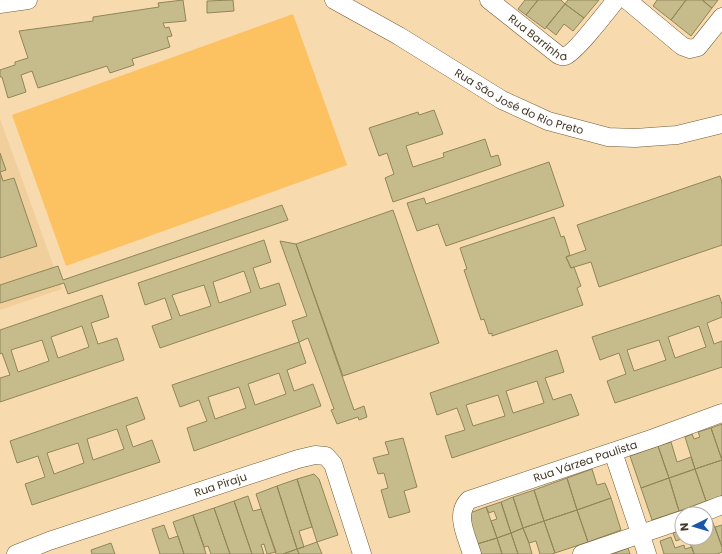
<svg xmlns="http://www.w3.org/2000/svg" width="722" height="554" viewBox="0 0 722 554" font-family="Poppins,sans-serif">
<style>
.built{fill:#f1cf9d}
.green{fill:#fcc160}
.building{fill:#c5bb8b;stroke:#918658;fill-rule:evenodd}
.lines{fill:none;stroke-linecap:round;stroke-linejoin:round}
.street-casing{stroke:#745a33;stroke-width:19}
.street{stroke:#fff;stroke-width:18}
.labels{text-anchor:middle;stroke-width:3.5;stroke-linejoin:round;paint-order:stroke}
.street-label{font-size:11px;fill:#443826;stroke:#fff}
</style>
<rect width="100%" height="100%" fill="#f8daaf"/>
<!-- built -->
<path class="built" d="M0 119 62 289 0 310Z"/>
<!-- green -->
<path class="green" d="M293 14 347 165 66 266 12 115Z"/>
<!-- building -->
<path class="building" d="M183 0 186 21 163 23 165 28 169 27 172 36 167 37 170 47 132 59 134 65 110 73 107 66 38 88 32 71 21 75 26 92 8 98 2 77H0V70L15 65V62L28 58 19 31 93 21V17L159 7 158 3Z
M233 0 234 11 207 13V1Z
M525 0H538L526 15 518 9Z
M538 0H561L565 4 545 29 526 15Z
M568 0H599L584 18 565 4Z
M657 0H686L671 20 653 6Z
M686 0H702L712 8 691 36 671 20Z
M702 0H718L712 8Z
M565 4 584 18 573 31 564 24 556 35 546 27Z
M434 110 443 134 406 146 413 167 444 157 443 153 485 139 491 157 498 155 501 165 393 202 385 178 394 174 387 153 379 156 369 128 418 112 419 115Z
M0 153 6 170 0 172 3 181 14 178 37 246 0 258Z
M549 162 564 206 446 246 438 224 417 231 407 203 424 198 426 204Z
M720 176 722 182V245L599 287 591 262 571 268 566 257 586 250 577 225Z
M282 205 288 220 68 294 64 283 0 303V285L58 266 63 280Z
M393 210 439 343 343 376 296 244Z
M554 217 561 237 564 236 570 255 566 257 571 268 574 267 581 286 577 288 583 305 492 336V333L489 334 484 319 481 320 464 270 467 269 460 248Z
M264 240 271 262 253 268 260 289 279 283 286 305 160 348 152 326 172 319 165 298 145 305 138 283ZM244 271 251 292 219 303 213 282ZM204 285 211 306 180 316 172 295Z
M280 241 296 244 354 410 364 406 367 417 359 420 358 417 337 424 331 410 334 409 308 338 299 342 292 321 307 316Z
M102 295 109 317 91 323 98 344 117 338 124 360 0 402V378L10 375 2 353 0 354V330ZM82 326 89 347 58 358 51 337ZM42 340 49 361 18 372 11 350Z
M719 295 722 304V317L707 323 714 344 722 341V367L615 403 607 381 626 374 619 353 600 360 592 337ZM699 326 706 347 675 358 668 337ZM659 340 666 360 634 371 627 350Z
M299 342 306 363 287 370 294 391 313 384 321 406 194 451 187 428 207 421 199 400 180 407 172 385ZM279 373 286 394 255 405 248 384ZM239 387 246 408 215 419 208 397Z
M557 350 564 372 545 378 553 400 571 394 579 415 452 458 445 436 465 430 457 408 437 415 430 393ZM537 381 544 403 513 413 506 391ZM498 395 505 416 473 426 466 405Z
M137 397 145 419 126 426 133 447 152 440 160 462 32 505 25 484 45 477 38 456 17 463 10 441ZM117 429 124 449 93 460 87 439ZM78 443 84 463 54 474 47 453Z
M722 424V460L711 428Z
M711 428 722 460 695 469 685 437 692 434 694 439 700 437 698 432Z
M403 438 417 487 404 491 410 512 389 518 381 490 388 488 384 473 378 474 373 458 389 454 385 442Z
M671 442 677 462 691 457 695 469 669 478 658 446Z
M658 446 669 478 641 488 630 456Z
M722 460V496L706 501 695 469Z
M592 469 597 485 605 483 611 498 577 510 567 478Z
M695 469 706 501 679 511 669 478Z
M314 474 319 479 338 535 317 542 297 479Z
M567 478 577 510 544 521 534 490Z
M669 478 679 511 652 520 641 488Z
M297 479 312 527 299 531 304 547 297 549 277 486Z
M277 486 297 549 283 554H276L256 494Z
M534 490 544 521 523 528 513 497Z
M248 496 253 511 261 509 276 552 267 554 264 544 261 545 264 554H252L234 501Z
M513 497 523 528 511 533 501 502Z
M611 498 621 530 588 542 577 510Z
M234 501 252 554H230L214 508Z
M501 502 511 533 497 538 491 521 497 519 494 511 489 513 486 507Z
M486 507 497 538 477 544 467 514Z
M214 508 230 554H211L208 546 204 547 193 515Z
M577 510 588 542 555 553 544 521Z
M193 515 204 547 206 554H184L173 522Z
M712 520 722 547V552L717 554H694L688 538H706V522Z
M544 521 555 553 552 554H540L536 541 529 543 523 528Z
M164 525 169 539 178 536 184 554H160L152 529Z
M722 525V547L715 527Z
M523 528 529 543 532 554H518L511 533Z
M682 530V538H684L676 541 673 533Z
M511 533 518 554H502L497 538Z
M671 537 675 548 684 545 685 549 692 547 694 554H664L660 541Z
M497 538 502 554H481L477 544Z
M317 542 322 554H299L297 549Z
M111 543 115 554H92L91 550Z
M628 548 630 554H612Z
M297 549 299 554H283Z"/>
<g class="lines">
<!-- street casing -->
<g class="street-casing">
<g id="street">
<path id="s1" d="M334 0 399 36 502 100 548 121 608 137 635 138 677 135 722 124"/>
<path id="s2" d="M489 0 556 53C558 55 562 57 565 56 574 54 608 10 616 0"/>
<path d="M627 0 682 46 690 49 698 47 722 17"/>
<path d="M0 4 28 0"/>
<path d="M613 452 647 554"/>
<path d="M699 514 722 505"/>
<path id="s3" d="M16 554 49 541 298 459 315 455 326 456 333 464 362 554"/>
<path id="s4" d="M472 554C467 537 454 514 469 500L654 438 722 413"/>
<path d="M582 554 682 520"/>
</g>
</g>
<!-- street -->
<use href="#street" class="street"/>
</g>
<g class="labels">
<!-- street labels -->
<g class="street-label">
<text dy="4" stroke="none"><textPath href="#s2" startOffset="62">Rua Barrinha</textPath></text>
<text dy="4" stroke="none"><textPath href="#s1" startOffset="212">Rua São José do Rio Preto</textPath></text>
<text dy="4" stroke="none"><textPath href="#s4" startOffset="180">Rua Várzea Paulista</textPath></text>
<text dy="4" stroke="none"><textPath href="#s3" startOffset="216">Rua Piraju</textPath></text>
</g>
</g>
<!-- north arrow -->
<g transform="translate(694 526) rotate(265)"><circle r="19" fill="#ffffff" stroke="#b4afa8"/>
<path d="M0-3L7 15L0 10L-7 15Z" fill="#1957a8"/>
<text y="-6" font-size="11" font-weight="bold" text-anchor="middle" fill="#443826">N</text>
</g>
</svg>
